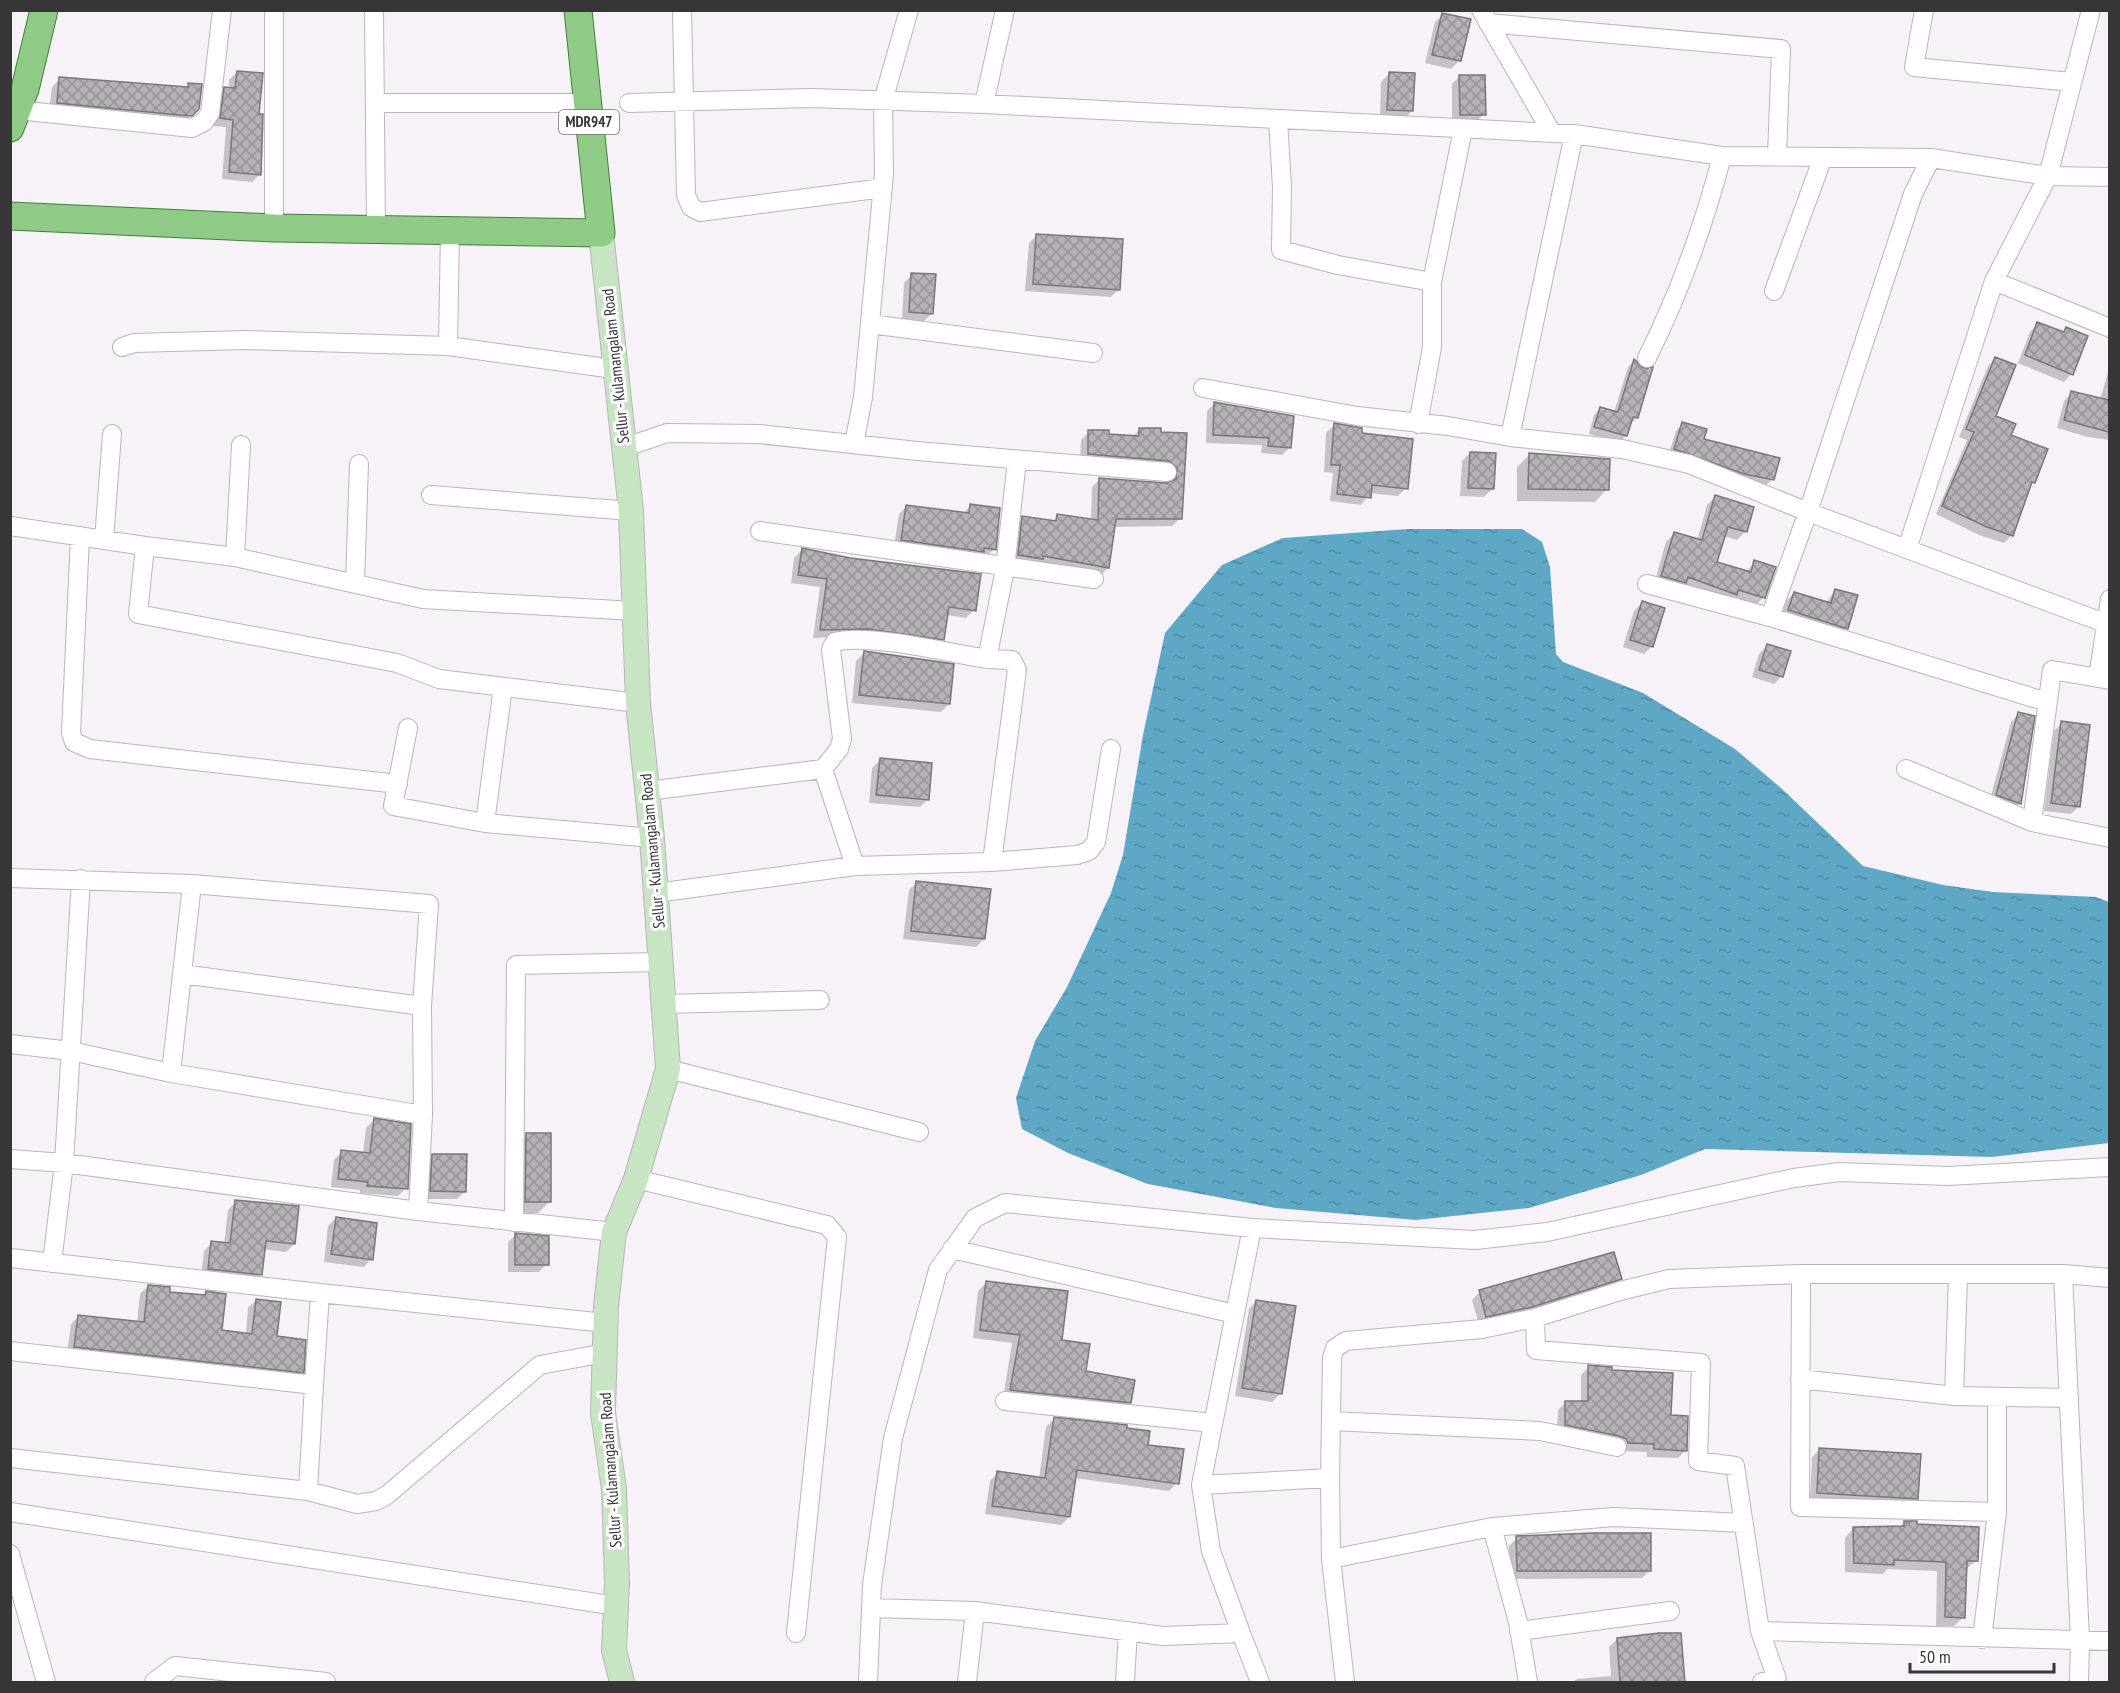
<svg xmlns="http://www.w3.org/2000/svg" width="2120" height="1693" viewBox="0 0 2120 1693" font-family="'PT Sans Narrow',sans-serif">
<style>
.water{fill:url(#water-ripples)}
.shadow{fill:#0003}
.building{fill:url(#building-cross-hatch);stroke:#7a767b;stroke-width:1.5}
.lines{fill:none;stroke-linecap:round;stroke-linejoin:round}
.street-casing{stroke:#bab5bb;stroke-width:20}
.secondary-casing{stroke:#bab5bb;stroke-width:26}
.primary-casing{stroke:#408037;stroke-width:29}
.street{stroke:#fff;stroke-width:18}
.secondary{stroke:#c7e5c3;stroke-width:24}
.primary{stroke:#8fcb87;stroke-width:27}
.labels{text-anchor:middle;stroke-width:6;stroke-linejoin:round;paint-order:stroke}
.shield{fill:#fff;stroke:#737274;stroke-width:1.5}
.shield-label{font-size:15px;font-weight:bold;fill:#373538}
.street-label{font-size:16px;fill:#373538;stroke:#fff}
</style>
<defs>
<pattern id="water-ripples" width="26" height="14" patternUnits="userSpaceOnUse" patternTransform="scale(1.5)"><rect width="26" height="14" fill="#5ea8c5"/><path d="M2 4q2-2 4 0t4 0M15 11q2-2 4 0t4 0" fill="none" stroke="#4e8aa1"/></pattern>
<pattern id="building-cross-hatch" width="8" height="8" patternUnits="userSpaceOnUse" patternTransform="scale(1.5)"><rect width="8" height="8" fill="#b6b1b7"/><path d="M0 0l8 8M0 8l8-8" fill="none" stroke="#959196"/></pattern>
</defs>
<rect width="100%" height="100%" fill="#f7f2f8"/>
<!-- water -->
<path class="water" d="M1408 529H1522L1542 542 1550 567 1556 654 1563 662 1643 693 1735 749 1781 788 1863 866 1943 885 1993 892 2096 897 2109 902V1143L1992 1157 1705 1149 1641 1175 1529 1208 1416 1220 1276 1208 1148 1184 1068 1153 1022 1129 1016 1098 1035 1041 1067 987 1111 893 1123 855 1143 735 1165 633 1222 565 1283 538Z"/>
<!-- shadow -->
<path class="shadow" d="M1443 14 1459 61 1451 69 1425 63 1435 22Z
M237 72 258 116 260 174 252 182 222 179 226 127 213 126 217 96 225 88H229V80Z
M1389 74 1412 111 1404 119 1380 118 1381 82Z
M1460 76 1484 114 1476 122 1452 123V84Z
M60 79 185 88 189 85 198 108 182 123 49 110 52 87Z
M1037 235 1119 289 1111 297 1025 291 1029 243Z
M912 275 932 313 924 321 902 320 904 283Z
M2038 324 2062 333 2066 329 2071 374 2064 382 2018 363 2030 332Z
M1996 358 1994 417 2009 436 2034 482 2029 487 2012 535 2004 543 1979 535 1936 514 1967 440 1959 437 1988 366Z
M1634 361 1637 418 1630 424 1626 436 1619 442 1589 434 1594 415 1601 408 1614 412 1628 367Z
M2110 365V440L2088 437 2057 428 2064 401 2072 393 2100 400Z
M1215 403 1290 447 1282 455 1261 453 1262 445 1206 443 1207 411Z
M1683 423 1702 440 1773 479 1765 486 1668 456 1676 431Z
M1334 425 1360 435 1406 488 1398 496 1370 493 1361 505 1330 501 1333 473 1324 472 1326 433Z
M1140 429 1159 434H1185L1180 518 1172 526 1114 527 1108 568 1100 576 1011 563 1015 526 1023 518 1052 522 1058 516 1091 521 1092 487 1100 479 1169 483 1170 476 1080 462 1081 440 1089 432 1132 437Z
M1470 453 1492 489 1484 497 1460 496 1462 461Z
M1529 455 1607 489 1595 502 1517 501V467Z
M1715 497 1752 508 1745 532 1737 540 1724 536 1716 563 1746 572 1755 562 1764 597 1756 605 1654 584 1666 542 1674 534 1697 541 1707 505Z
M907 506 963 514 970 506 994 549 986 557 894 547 899 514Z
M802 550 974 610 966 618 946 615 943 639 935 647 859 636 813 638 820 587 791 583 794 558Z
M1835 590 1846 628 1838 636 1781 618 1786 601 1794 593 1826 603Z
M1642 603 1652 646 1644 654 1623 647 1634 611Z
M1767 646 1782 676 1774 684 1752 677 1759 654Z
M864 653 949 704 941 712 852 703 856 661Z
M2019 714 2020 803 2012 811 1989 803 2011 722Z
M2062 723 2079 806 2071 814 2044 811 2054 731Z
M880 760 928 799 920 807 869 803 872 768Z
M917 882 984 939 976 947 903 939 909 890Z
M374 1120 406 1188 398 1196 360 1193V1190L331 1187 334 1160 342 1152 363 1154 366 1128Z
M527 1135 550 1201 538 1213 514 1214V1147Z
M433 1156 465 1191 457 1199H423L425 1164Z
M236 1202 294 1244 286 1252 263 1249 260 1274 252 1282 201 1277 204 1251 212 1243 224 1244 228 1210Z
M336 1218 371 1259 364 1267 324 1262 328 1226Z
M516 1235 547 1264 539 1272H508V1242Z
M1620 1279 1612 1287 1523 1315 1479 1324 1472 1300 1480 1292Z
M986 1283 1060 1341 1084 1372 1130 1402 1122 1410 1003 1398 1012 1343 973 1338 978 1291Z
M148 1286 168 1293 203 1297 206 1293 220 1332 246 1334 248 1308 256 1300 275 1338 302 1372 294 1380 67 1354 71 1324 79 1316 137 1323 140 1294Z
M1256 1301 1280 1394 1272 1402 1235 1396 1249 1309Z
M1589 1367 1611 1371 1670 1416 1686 1450 1678 1458 1647 1457V1452L1620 1451 1557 1432 1558 1410 1566 1402 1581 1403V1375Z
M1054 1419 1125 1429 1146 1446 1177 1483 1169 1491 1074 1478 1069 1517 1061 1525 985 1514 990 1481 998 1473 1039 1479 1046 1427Z
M1820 1449 1917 1498 1909 1506 1810 1501 1812 1457Z
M1904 1522 1915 1526 1977 1560 1965 1570 1964 1617 1954 1626H1936L1937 1571 1887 1569 1883 1574 1845 1572V1538L1854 1528H1899Z
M1517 1538 1650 1570 1642 1578 1509 1579V1546Z
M1617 1639 1685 1682H1573L1577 1679 1611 1676 1609 1647Z"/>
<!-- building -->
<path class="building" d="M1442 13 1471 19 1461 61 1432 55Z
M237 71 263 73 259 114H263L261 175 229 172 233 120 220 118 224 87 235 88Z
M1389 72 1415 73 1413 111 1387 110Z
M1459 75H1485L1486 115H1460Z
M59 77 188 87V83L202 84 199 109 192 116 179 115 57 103Z
M1036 234 1123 239 1120 290 1033 284Z
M911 273 936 274 933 314 909 312Z
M2037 322 2064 332 2066 327 2088 336 2073 375 2025 355Z
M1995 357 2016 365 1996 416 2016 424 2011 435 2048 449 2035 483 2032 482 2013 536 1987 527 1942 506 1974 432 1966 429Z
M1634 359 1643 368 1653 367 1638 418 1633 417 1627 436 1594 427 1600 407 1618 412Z
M2071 391 2109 400V432L2064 420Z
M1214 402 1294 416 1291 448 1268 446 1269 438 1213 435Z
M1682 422 1707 429 1704 439 1780 458 1774 480 1744 474 1674 449Z
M1334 423 1362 428V433L1413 439 1408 489 1372 485 1371 498 1337 494 1340 465H1331Z
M1139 428H1161V432L1187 433 1182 519H1116L1109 568 1043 556V559L1018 555 1022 516 1056 521 1057 514 1098 520 1099 478 1166 483 1176 479 1177 468 1169 461 1088 454V430H1109V434L1139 436Z
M1470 452 1496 453 1494 489 1468 488Z
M1529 453 1610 459 1609 490 1528 489Z
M1715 495 1754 507 1747 532 1728 527 1717 562 1751 572 1754 560 1776 567 1765 598 1738 590 1737 595 1688 577 1686 583 1661 576 1674 532 1702 540Z
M970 504 1000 508 996 550 984 548V552L901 540 906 505 969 513Z
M802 548 850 558 981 574 976 611 949 607 944 640 868 629 820 630 827 579 798 575Z
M1835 589 1858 595 1848 629 1788 610 1794 592 1831 603Z
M1642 601 1665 608 1653 647 1630 640Z
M1767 644 1791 651 1783 677 1759 670Z
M864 651 954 664 950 704 859 695Z
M2018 712 2035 716 2021 804 1996 795Z
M2061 721 2090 725 2080 807 2051 803Z
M880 758 932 763 929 800 876 795Z
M916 881 991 889 985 939 911 931Z
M374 1118 411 1124 408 1189 367 1186 368 1182 338 1179 341 1150 370 1153Z
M526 1133H551V1202H525Z
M432 1154H467L466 1192 430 1191Z
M235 1200 299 1206 295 1244 266 1241 262 1275 208 1269 211 1241 230 1243Z
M336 1217 377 1223 373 1260 331 1254Z
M515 1233 549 1236V1265H515Z
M1614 1252 1622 1279 1532 1307 1486 1317 1479 1290Z
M986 1281 1068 1291 1062 1340 1090 1344 1086 1371 1135 1380 1131 1403 1010 1390 1020 1335 980 1330Z
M148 1285 170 1287V1292L205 1295 206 1291 226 1294 222 1330 252 1334 256 1299 281 1302 277 1336 306 1340 304 1373 74 1347 78 1315 144 1322Z
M1256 1300 1296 1306 1282 1394 1242 1388Z
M1588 1365 1612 1367V1370L1673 1373 1671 1415 1688 1416 1687 1451 1654 1449V1444L1628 1443 1627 1439 1619 1436 1565 1425V1401H1588Z
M1054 1417 1127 1425V1428L1150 1431 1148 1445 1184 1449 1179 1484 1077 1470 1070 1517 992 1506 997 1471 1045 1478Z
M1819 1448 1921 1454 1918 1499 1817 1493Z
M1904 1521H1917V1524L1979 1527 1978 1561H1967L1965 1618 1945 1617 1946 1562 1894 1560V1565L1854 1563 1853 1527 1904 1526Z
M1594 1533H1651V1571H1517L1516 1536Z
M1659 1633H1681L1685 1683H1620L1617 1638Z"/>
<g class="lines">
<!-- street casing -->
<g class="street-casing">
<path id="street" d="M374 10 376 230
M682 10 686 195 691 207 700 212 883 188
M1481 10 1552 133
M1924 10 1914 67 2072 82
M1488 23 1781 49 1777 156
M375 103H587
M629 103 811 98 984 104 1574 134 1722 156 1931 158 2048 176 2110 177
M984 104 1005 10
M17 110 192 128 204 122 210 113 222 10
M1278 120 1282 187 1281 250 1338 265 1432 282V347L1418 424
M1574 134 1510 437 1622 449 1689 464 1808 512 1770 617
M1931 158 1913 194 1808 512 2110 625
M274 228V10
M1994 281 2110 328
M1432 282 1463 129
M1774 291 1823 157
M870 324 1093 353
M448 346 614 369
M122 347 134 343 246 340 448 346 450 231
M1647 358C1679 294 1704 225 1722 156
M1203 388 1357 416 1448 426 1510 437
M854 444 863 397 884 174 883 101 909 10
M623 448 667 433 759 434 917 451 1167 472
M431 495 631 511
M10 526 145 546 138 614 397 663 439 679 638 703
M760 531C871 546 983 564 1094 579
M80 536 71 733 74 742 90 749 398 784
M104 540 112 434
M145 546 235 557 423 599 635 611
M1907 549 1994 281 2048 176 2091 10
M235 557 241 445
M355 584 359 464
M1647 584 1770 617 2047 702
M987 659 1012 660 1017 670 992 862
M2098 678 2110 599
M2110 680 2052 670 2032 822 2110 838
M408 728 393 806 485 823 652 838
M823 769 839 749 842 739 831 649 835 642C867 633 951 653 987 659L1005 569 1017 460
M1906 769 2032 822
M647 791 823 769 855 866
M485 823 503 687
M10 878 192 884
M656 893 855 866 992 862 1077 855 1089 851 1096 842 1111 749
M182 974 422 1006
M664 1004 820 1000
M10 1044 71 1051 171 1073 192 884 429 904 422 1006 423 1115 418 1211 614 1232
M668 1069 919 1132
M171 1073 423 1115
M10 1159 64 1163 418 1211
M636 1179 827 1225 837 1237 796 1633
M514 1222 516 965 661 962
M1252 1228 1475 1240 1547 1232 1794 1178 1839 1172 1948 1176 2110 1167
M952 1249 1235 1314
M10 1258 320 1293 314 1385 10 1351
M52 1263 64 1163 81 879
M2063 1274 2110 1278
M320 1293 605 1323
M1535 1318 1536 1350 1701 1363 1698 1461 1735 1466 1760 1631
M1800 1379 1954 1396 2069 1398
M1954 1396 1958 1274
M1005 1401 1213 1423
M1331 1421 1540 1431 1617 1447
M10 1458 308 1491 357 1504 376 1501 387 1495 540 1365 605 1353
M1330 1478 1332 1358 1335 1348 1346 1341 1482 1329 1535 1318 1620 1291 1669 1279 1801 1274
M308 1491 314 1385
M10 1512 616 1606
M1997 1512V1397
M1492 1527 1518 1622 1528 1682
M10 1554 46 1682
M1331 1559 1492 1527 1614 1517 1744 1523
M871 1608 975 1611
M1519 1631 1670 1611
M1241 1633 1260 1682
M1982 1639 1997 1512 1800 1507 1801 1274H2063L2080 1639 2079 1682
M154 1682 175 1666 326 1682
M868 1682 872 1585 893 1438 938 1270 975 1218 1005 1203 1252 1228 1201 1485
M967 1682 975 1611 1163 1636 1241 1633 1211 1551 1201 1485 1330 1478 1331 1559 1345 1682
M1125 1682 1128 1631
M1762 1682 1777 1679 1760 1631 2110 1641"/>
</g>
<!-- secondary casing -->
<g class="secondary-casing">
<path id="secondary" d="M601 233 631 511 638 703 652 838 668 1069 636 1179 614 1232 606 1306 603 1413 614 1489 617 1583 614 1650 622 1682"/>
</g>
<!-- primary casing -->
<g class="primary-casing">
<path id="primary" d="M10 128 25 89 44 10
M10 216 274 228 601 233 578 10"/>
</g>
<!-- street -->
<use href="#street" class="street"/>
<!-- secondary -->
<use href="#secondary" class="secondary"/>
<!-- primary -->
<use href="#primary" class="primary"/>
</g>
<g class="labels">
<!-- shield labels -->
<rect class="shield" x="559" y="110" width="60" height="24" rx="4.5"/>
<g class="shield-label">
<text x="589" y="127">MDR947</text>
</g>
<!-- street labels -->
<g class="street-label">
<text transform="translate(615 366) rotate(-96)" y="6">Sellur - Kulamangalam Road</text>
<text transform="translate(652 851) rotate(-95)" y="6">Sellur - Kulamangalam Road</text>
<text transform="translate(610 1470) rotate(-94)" y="6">Sellur - Kulamangalam Road</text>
</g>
</g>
<!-- border -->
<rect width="2120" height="1693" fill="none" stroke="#373538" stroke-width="24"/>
<!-- scale -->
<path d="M1910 1663v9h144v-9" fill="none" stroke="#373538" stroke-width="3"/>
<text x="1919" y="1663" font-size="18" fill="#373538" stroke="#ffffff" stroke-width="4.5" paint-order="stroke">50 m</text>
</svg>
